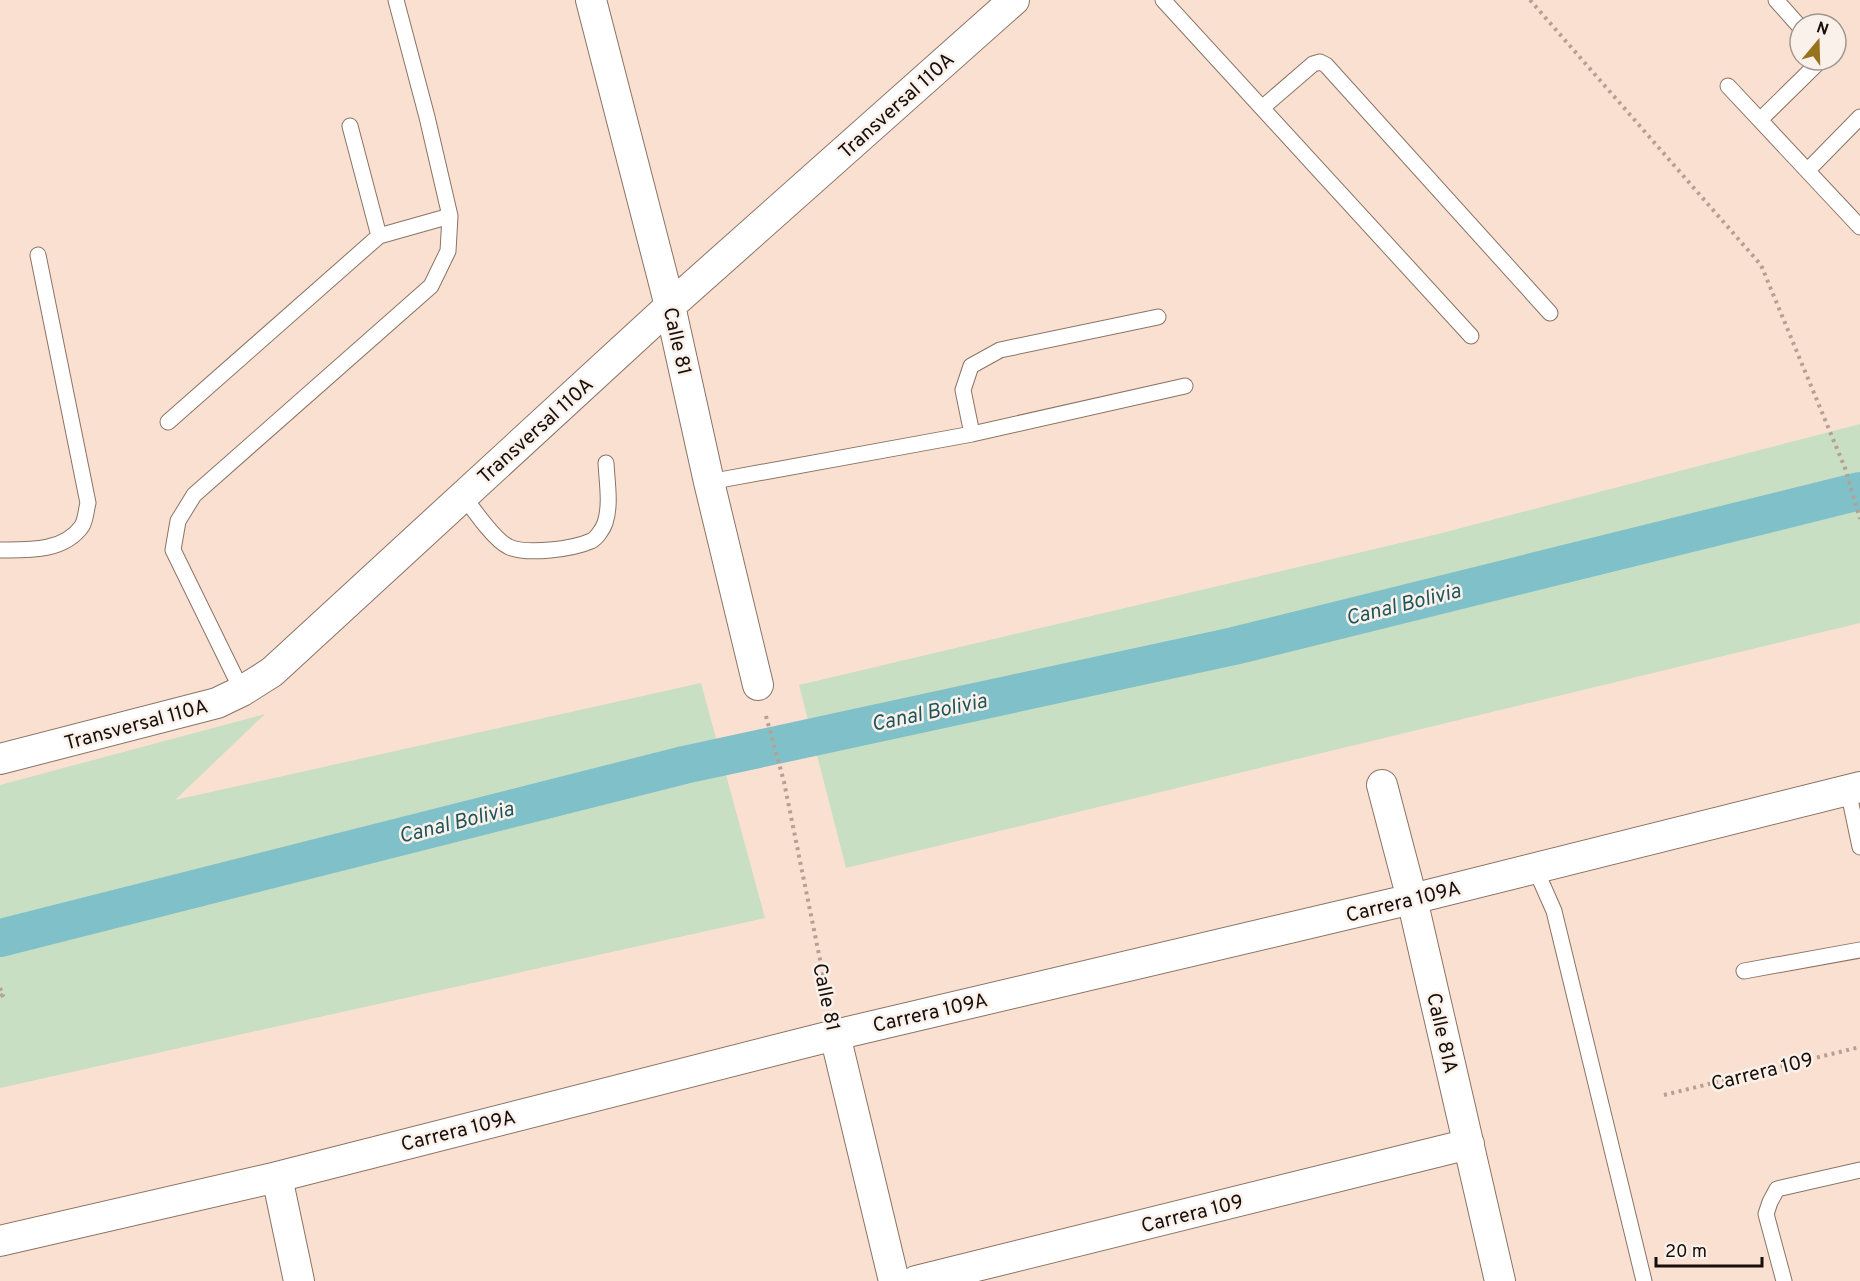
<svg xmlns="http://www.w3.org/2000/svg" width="1860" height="1281" viewBox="0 0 1860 1281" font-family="Overpass,sans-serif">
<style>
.green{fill:#c8dfc4}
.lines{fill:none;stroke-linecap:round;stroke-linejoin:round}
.canal{stroke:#80c0c8;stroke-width:38}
.lane-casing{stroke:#8a7466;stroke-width:17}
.street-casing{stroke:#8a7466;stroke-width:32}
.path{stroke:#b5a094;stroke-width:4;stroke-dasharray:3 4.5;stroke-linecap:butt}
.lane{stroke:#fff;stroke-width:15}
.street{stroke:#fff;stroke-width:30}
.labels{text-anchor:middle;stroke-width:5;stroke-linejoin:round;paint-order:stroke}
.street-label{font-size:20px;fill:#180f0a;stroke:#fbf1eb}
.water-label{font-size:21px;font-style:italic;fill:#1f565c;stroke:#fbf1eb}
</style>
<rect width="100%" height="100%" fill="#fae0d1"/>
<!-- green -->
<path class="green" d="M1860 424V623L846 868 799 685 1438 534Z
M701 683 765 918 0 1088V785L265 714 175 800Z"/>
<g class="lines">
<!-- canal -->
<path class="canal" d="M0 938 684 765 1234 646 1860 491"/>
<!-- lane casing -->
<g class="lane-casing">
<path id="lane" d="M1163 0 1471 336
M1776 0 1800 27
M1728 86 1860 227
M1262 108 1313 64 1320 62 1326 65 1550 313
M1760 120 1821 60
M1808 170 1860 117
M379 236 450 216
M168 422 379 236 350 126
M972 434 963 390 971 366 1000 350 1158 317
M709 482 972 434 1185 386
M463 495C473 509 494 540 509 547 528 555 573 549 591 541 596 539 603 529 605 523 611 505 607 483 606 463
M0 550C28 550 64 552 82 526 86 519 86 510 88 503L38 255
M242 691 173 550 178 521 194 495 431 286 448 251 450 216 427 117 396 0
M1848 790 1860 847
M1535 868 1554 911 1644 1281
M1744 971 1860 950
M1784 1281 1766 1214 1770 1202 1777 1189 1860 1170"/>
</g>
<!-- street casing -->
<g class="street-casing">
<path id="street" d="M591 0 670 306 709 482 758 685
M0 759 217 703 242 691 272 672 670 306 1014 0
M1382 785 1412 899 1500 1281
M835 1035 894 1281
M277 1177 299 1281
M0 1241 277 1177 835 1035 1412 899 1860 787
M916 1281 1469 1144"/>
</g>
<!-- path -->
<path class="path" d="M1530 0 1761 265 1845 468 1860 519
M766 716 784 782 829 1004
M0 988 3 995 0 996
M1664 1095 1860 1047"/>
<!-- lane -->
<use href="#lane" class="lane"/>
<!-- street -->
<use href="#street" class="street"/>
</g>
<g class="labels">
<!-- street labels -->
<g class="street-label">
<text transform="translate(896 105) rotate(-42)" y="7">Transversal 110A</text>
<text transform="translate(678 341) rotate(77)" y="7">Calle 81</text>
<text transform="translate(535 430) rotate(-42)" y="7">Transversal 110A</text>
<text transform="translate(136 724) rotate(-15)" y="7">Transversal 110A</text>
<text transform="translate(1403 901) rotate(-14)" y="7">Carrera 109A</text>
<text transform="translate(827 997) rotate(78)" y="7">Calle 81</text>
<text transform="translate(930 1012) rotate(-13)" y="7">Carrera 109A</text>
<text transform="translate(1443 1033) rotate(77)" y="7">Calle 81A</text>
<text transform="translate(1762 1071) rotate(-14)" y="7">Carrera 109</text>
<text transform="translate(458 1130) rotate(-14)" y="7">Carrera 109A</text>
<text transform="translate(1192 1213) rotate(-14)" y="7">Carrera 109</text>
</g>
<!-- water labels -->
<g class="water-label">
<text transform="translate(1403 604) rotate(-14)" y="7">Canal Bolivia</text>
<text transform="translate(929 712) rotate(-12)" y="7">Canal Bolivia</text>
<text transform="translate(456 822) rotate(-14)" y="7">Canal Bolivia</text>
</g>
</g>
<!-- north arrow -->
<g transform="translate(1818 42) rotate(19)"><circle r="28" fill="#fbf1eb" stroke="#a09791" stroke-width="1.5"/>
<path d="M0-4.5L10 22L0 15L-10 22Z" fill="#98731e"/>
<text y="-9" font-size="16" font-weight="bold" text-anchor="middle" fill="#180f0a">N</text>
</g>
<!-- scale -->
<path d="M1656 1257v9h106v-9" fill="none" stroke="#180f0a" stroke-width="3"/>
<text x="1665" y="1257" font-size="18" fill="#180f0a" stroke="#fbf1eb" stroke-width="4.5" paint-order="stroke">20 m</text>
</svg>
